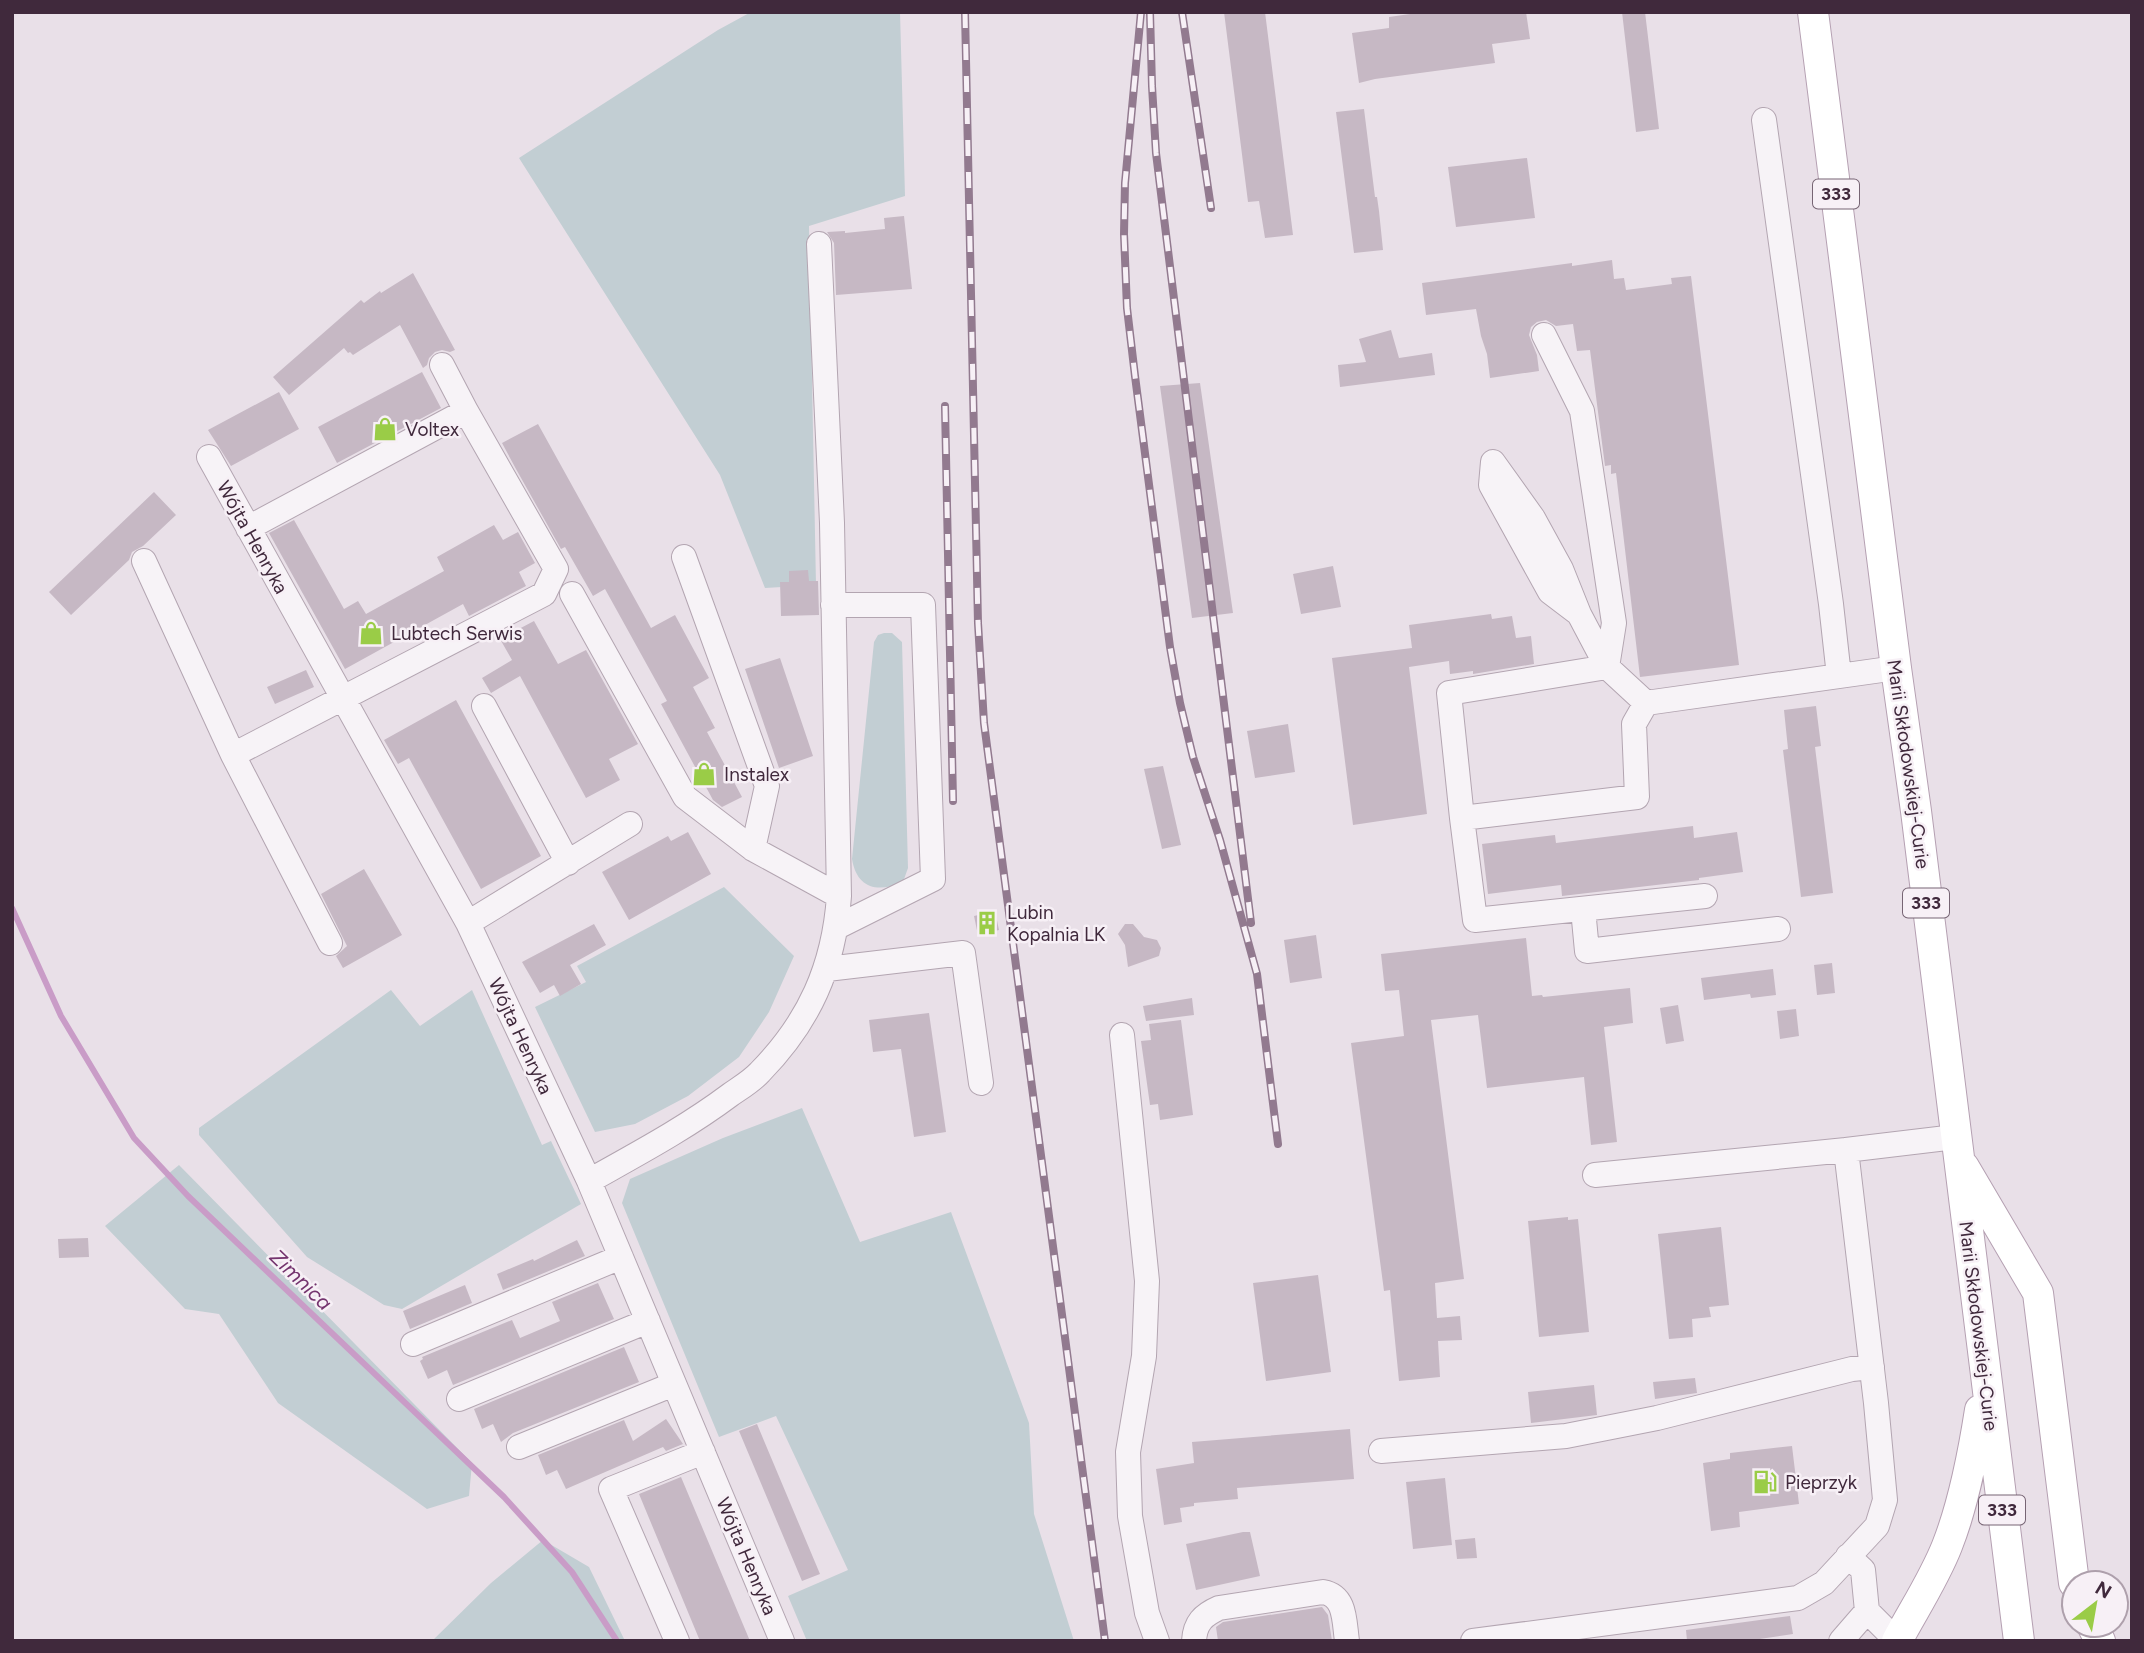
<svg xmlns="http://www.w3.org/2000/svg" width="2144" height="1653" viewBox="0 0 2144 1653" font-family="Figtree,sans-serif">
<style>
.green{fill:#c2ced3}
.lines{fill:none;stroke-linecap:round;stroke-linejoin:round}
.stream{stroke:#c99cc7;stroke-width:6}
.building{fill:#c6b8c4}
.minor-casing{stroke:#b3a5b1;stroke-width:26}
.major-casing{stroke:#b5a0b2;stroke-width:32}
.minor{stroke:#f7f3f7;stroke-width:24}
.major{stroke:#fff;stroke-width:30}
.rail-casing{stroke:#927a8f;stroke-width:8}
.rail{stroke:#f7f0f6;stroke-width:5;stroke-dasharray:16;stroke-linecap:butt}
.labels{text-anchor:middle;stroke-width:5;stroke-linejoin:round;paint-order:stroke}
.shield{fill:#f7f0f6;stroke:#776574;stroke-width:2}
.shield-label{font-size:18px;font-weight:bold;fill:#40293c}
.poi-label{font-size:19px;fill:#40293c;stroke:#f7f0f6;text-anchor:start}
.street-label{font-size:19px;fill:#40293c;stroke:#f7f0f6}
.water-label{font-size:21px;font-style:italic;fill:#74346e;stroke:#f7f0f6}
</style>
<rect width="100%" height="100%" fill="#e9e0e8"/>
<!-- green -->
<path class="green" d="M751 12H900L905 196 809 226 816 585 765 588 720 475 519 158 718 30Z
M884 633H892L902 642 908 868 903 882C878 893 857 889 852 859L874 642 878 635Z
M724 887 794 956 769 1012 739 1057 688 1096 635 1124 595 1132 535 1007 586 982 577 966Z
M391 990 420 1026 472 990 542 1145 551 1141 581 1204 402 1309 384 1305 307 1257 199 1135V1128Z
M802 1108 860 1242 951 1212 1029 1423 1034 1514 1074 1641H807L788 1596 848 1570 776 1416 719 1437 622 1203 630 1179 723 1138Z
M179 1165 472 1463 469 1496 427 1509 278 1403 219 1314 185 1309 105 1226Z
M543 1540 589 1567 625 1641H432L491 1583Z"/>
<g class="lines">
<!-- stream -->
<path class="stream" d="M12 908 61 1016 134 1138 188 1196 504 1497 572 1572 617 1641"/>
</g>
<!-- building -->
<path class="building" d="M1224 12H1265L1293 235 1265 238 1259 201 1248 202Z
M1424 12H1526L1530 39 1492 44 1495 63 1375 79 1359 83 1352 33 1389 28V17Z
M1622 12H1645L1659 129 1636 132Z
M1364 109 1375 197H1377L1379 211 1383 250 1354 253 1336 112Z
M1527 158 1535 218 1456 227 1448 167Z
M904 216 912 289 836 295 834 243 827 232 845 231V233L885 229 884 218Z
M1612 260 1614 279 1624 278 1626 290 1672 284 1671 278 1691 276 1739 665 1640 677 1616 473 1611 474V465L1605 466 1590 350 1577 351 1573 324 1556 326 1546 320 1537 322 1531 327 1529 335 1537 355 1539 371 1490 378 1487 354 1481 336 1476 309 1426 315 1422 283 1572 263V266Z
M413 273 455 350 450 352 442 350 435 352 429 358 427 365 423 368 400 325 353 355 350 352 348 353 344 348 289 395 273 377 361 300 364 303 380 291 381 293Z
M1391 330 1399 358 1432 353 1435 375 1340 387 1338 365 1366 362 1359 339Z
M422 372 441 408 337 463 318 427Z
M1200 383 1233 613 1192 618 1160 386Z
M279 392 299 429 231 466 208 430Z
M538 424 651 628 675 615 709 678 693 687 715 728 707 732 742 797 722 807 713 800 661 704 667 701 605 589 593 596 565 547 561 549 516 469 502 443Z
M154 492 176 515 143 546 132 552 129 560 71 615 49 592Z
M294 520 344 609 358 601 366 614 444 571 437 557 494 525 503 540 518 532 535 563 519 572 526 586 469 616 463 604 345 669 269 533Z
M1333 566 1341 607 1301 614 1293 574Z
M808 570 809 581H818L819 615 781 616 780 582H789V571Z
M1491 614 1492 619 1512 616 1516 638 1531 636 1534 664 1473 674V671L1450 674 1449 661 1409 667 1427 814 1353 825 1332 658 1412 648 1409 625Z
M534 621 558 664 586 650 638 744 609 759 620 780 586 798 520 676 491 693 482 678 512 660 500 639Z
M780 658 813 756 779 768 745 669Z
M306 670 314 687 275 704 267 687Z
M456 700 541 856 481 889 409 758 398 764 384 740Z
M1816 706 1821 746 1815 747 1833 893 1801 897 1783 750 1788 749 1784 710Z
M1288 724 1295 772 1255 778 1247 731Z
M1163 766 1181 845 1162 849 1144 769Z
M1693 826 1694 838 1737 832 1743 872 1699 878V880L1562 896 1561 885 1488 894 1482 844 1555 835 1556 843Z
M688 832 711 874 629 920 602 872 668 836 671 841Z
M364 869 402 935 343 968 336 956 347 946 321 894Z
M995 911 999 930 978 935 974 916Z
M594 924 606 945 570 965 581 984 560 996 554 985 540 993 522 962Z
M1125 924H1133L1144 937 1157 940 1161 948 1159 956 1128 967 1125 945 1118 934Z
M1316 935 1322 978 1290 983 1284 940Z
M1526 938 1532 996 1542 995 1543 997 1630 988 1633 1023 1604 1027 1617 1142 1591 1145 1584 1077 1487 1088 1478 1015 1431 1020 1464 1279 1435 1283 1437 1318 1460 1316 1462 1340 1438 1341 1440 1377 1399 1381 1390 1290 1384 1291 1351 1043 1404 1036 1399 990 1385 991 1381 954Z
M1832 963 1835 993 1817 995 1814 965Z
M1773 969 1776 995 1751 998 1750 994 1704 1000 1701 978Z
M1192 998 1194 1015 1146 1021 1143 1006Z
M1678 1005 1684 1041 1666 1044 1660 1008Z
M1796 1009 1799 1036 1780 1039 1777 1011Z
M929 1013 946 1132 914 1137 901 1049 873 1052 869 1020Z
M1181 1020 1193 1115 1160 1120 1158 1104 1150 1105 1141 1041 1151 1040 1149 1024Z
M1568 1217V1220L1578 1219 1589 1332 1539 1337 1528 1221Z
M1721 1227 1729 1305 1709 1307 1711 1317 1692 1319 1693 1337 1669 1339 1658 1234Z
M88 1238 89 1257 59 1258 58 1239Z
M577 1240 585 1256 503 1290 497 1274 533 1259 534 1261Z
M1318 1275 1331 1372 1266 1381 1253 1283Z
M598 1283 614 1319 453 1385 447 1370 428 1379 420 1361 423 1359 422 1357 512 1320 520 1338 560 1321 552 1302Z
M465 1285 472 1303 410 1329 403 1311Z
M624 1347 639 1382 513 1433 501 1442 493 1424 482 1429 474 1409Z
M1695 1378 1697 1393 1655 1399 1653 1382Z
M1594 1385 1597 1415 1531 1423 1528 1392Z
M666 1419 683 1444 666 1451 663 1447 566 1489 557 1470 546 1475 538 1455 624 1420 633 1441Z
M757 1424 820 1574 802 1581 739 1431Z
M1350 1429 1354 1479 1237 1488 1238 1499 1194 1503V1506L1180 1508 1182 1522 1164 1525 1156 1469 1194 1463 1192 1442Z
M1792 1446 1799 1504 1739 1512 1740 1527 1711 1531 1703 1463 1730 1459V1453Z
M681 1477 750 1641H700L639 1494Z
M1445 1478 1452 1545 1413 1549 1406 1482Z
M1243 1532H1250L1260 1576 1196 1590 1186 1544Z
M1475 1538 1477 1558 1457 1559 1455 1540Z
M1322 1607 1328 1615 1332 1641H1218L1216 1627 1223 1622Z
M1790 1616 1793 1634 1746 1641H1687L1686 1630Z"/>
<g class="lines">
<!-- minor casing -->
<g class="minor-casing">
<path id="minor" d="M1764 120 1831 604 1839 676
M209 457 468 923 589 1181 782 1641
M248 528 466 411 442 365
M684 557 767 786 753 849
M144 561 233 755 330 943
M572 594 685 797 753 849 839 896
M833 605H923L933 879 837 927
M1579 614 1561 569 1533 518 1493 462 1491 485 1550 592 1579 614 1607 667 1646 703
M484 706 568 863
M233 755 544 594 556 569 466 411
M1462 818 1449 693 1607 667 1614 623 1582 411 1544 335
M1705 896 1475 920 1462 818 1637 797 1634 724 1646 703 1896 668
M1583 909 1587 951 1778 929
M468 923 630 824
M827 969 963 953 981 1083
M1122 1035 1147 1281 1144 1356 1128 1452 1130 1516 1147 1613 1157 1641
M1595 1175 1846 1150
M589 1181C637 1154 686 1128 730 1095 740 1088 752 1081 760 1072 809 1022 834 967 839 896L832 523 819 244
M413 1344 621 1257
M459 1399 648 1321
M519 1447 674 1384
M1381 1451 1566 1436 1657 1418 1852 1369 1872 1367
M1848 1556 1863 1570 1867 1611 1897 1641
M677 1641 611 1489 703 1452
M1194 1641C1195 1623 1203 1615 1219 1608L1323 1592C1346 1596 1344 1621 1347 1641
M1473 1641 1798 1598 1824 1583 1877 1526 1885 1500 1876 1403 1846 1150 1955 1137
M1841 1641 1867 1611"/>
</g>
<!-- major casing -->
<g class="major-casing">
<path id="major" d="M1813 12 1896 668 1916 811 2019 1641
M1964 1167 2038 1293 2074 1583
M2092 1625 2100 1641
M1897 1641C1914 1609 1934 1579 1947 1546 1964 1503 1973 1455 1980 1410"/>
</g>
<!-- minor -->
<use href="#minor" class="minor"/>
<!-- major -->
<use href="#major" class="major"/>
<!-- rail casing -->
<g class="rail-casing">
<path id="rail" d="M965 12 978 623 984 723 1105 1641
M1141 12 1125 183 1124 234 1127 308 1135 376 1170 647 1180 703 1193 757 1220 840 1257 974 1278 1144
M1150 12 1152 86 1156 153 1251 923
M1182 12 1211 208
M945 406 953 801"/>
</g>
<!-- rail -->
<use href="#rail" class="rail"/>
</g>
<!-- icons -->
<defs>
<g id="shop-bare" transform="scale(1.89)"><path d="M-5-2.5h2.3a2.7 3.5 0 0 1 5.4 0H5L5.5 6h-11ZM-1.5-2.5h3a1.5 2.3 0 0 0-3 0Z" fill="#9acc47" stroke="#f7f0f6" stroke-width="2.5" paint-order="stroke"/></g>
<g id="building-bare" transform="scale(1.89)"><path d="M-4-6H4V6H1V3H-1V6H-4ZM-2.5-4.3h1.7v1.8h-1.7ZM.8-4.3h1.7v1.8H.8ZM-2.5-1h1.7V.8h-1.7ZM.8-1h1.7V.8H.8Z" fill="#9acc47" stroke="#f7f0f6" stroke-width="2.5" paint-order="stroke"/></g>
<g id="fuel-bare" transform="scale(1.89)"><path d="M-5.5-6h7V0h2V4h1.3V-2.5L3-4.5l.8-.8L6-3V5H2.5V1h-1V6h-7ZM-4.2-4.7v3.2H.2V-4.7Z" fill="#9acc47" stroke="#f7f0f6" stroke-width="2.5" paint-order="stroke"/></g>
</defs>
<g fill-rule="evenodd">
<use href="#shop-bare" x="385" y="429"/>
<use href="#shop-bare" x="371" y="633"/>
<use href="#shop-bare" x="704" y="774"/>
<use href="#building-bare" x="987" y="923"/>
<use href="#fuel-bare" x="1765" y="1482"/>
</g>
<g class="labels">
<!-- shield labels -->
<g class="shield">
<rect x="1813" y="179.5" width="46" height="29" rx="5"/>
<rect x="1903" y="888.5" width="46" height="29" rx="5"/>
<rect x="1979" y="1495.5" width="46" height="29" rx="5"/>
</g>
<g class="shield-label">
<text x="1836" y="200">333</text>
<text x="1926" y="909">333</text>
<text x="2002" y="1516">333</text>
</g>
<!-- poi labels -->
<g class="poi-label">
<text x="405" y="436">Voltex</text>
<text x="391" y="640">Lubtech Serwis</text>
<text x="724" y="781">Instalex</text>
<text x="1007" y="919">Lubin<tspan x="1007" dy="22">Kopalnia LK</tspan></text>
<text x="1785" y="1489">Pieprzyk</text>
</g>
<!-- street labels -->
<g class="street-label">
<text transform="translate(253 537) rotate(61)" y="7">Wójta Henryka</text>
<text transform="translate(1909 764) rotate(82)" y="7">Marii Skłodowskiej-Curie</text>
<text transform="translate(521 1036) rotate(65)" y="7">Wójta Henryka</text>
<text transform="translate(1979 1326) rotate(83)" y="7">Marii Skłodowskiej-Curie</text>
<text transform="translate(747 1556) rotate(67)" y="7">Wójta Henryka</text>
</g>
<!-- water labels -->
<g class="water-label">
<text transform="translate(301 1280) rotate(44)" y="7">Zimnica</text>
</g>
</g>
<!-- border -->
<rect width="2144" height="1653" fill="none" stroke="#40293c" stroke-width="28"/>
<!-- north arrow -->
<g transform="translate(2095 1604) rotate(31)"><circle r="33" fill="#f7f0f6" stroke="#aea0ac" stroke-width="2"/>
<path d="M0-5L12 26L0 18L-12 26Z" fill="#9acc47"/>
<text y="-10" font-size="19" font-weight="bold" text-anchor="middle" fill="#40293c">N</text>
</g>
</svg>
